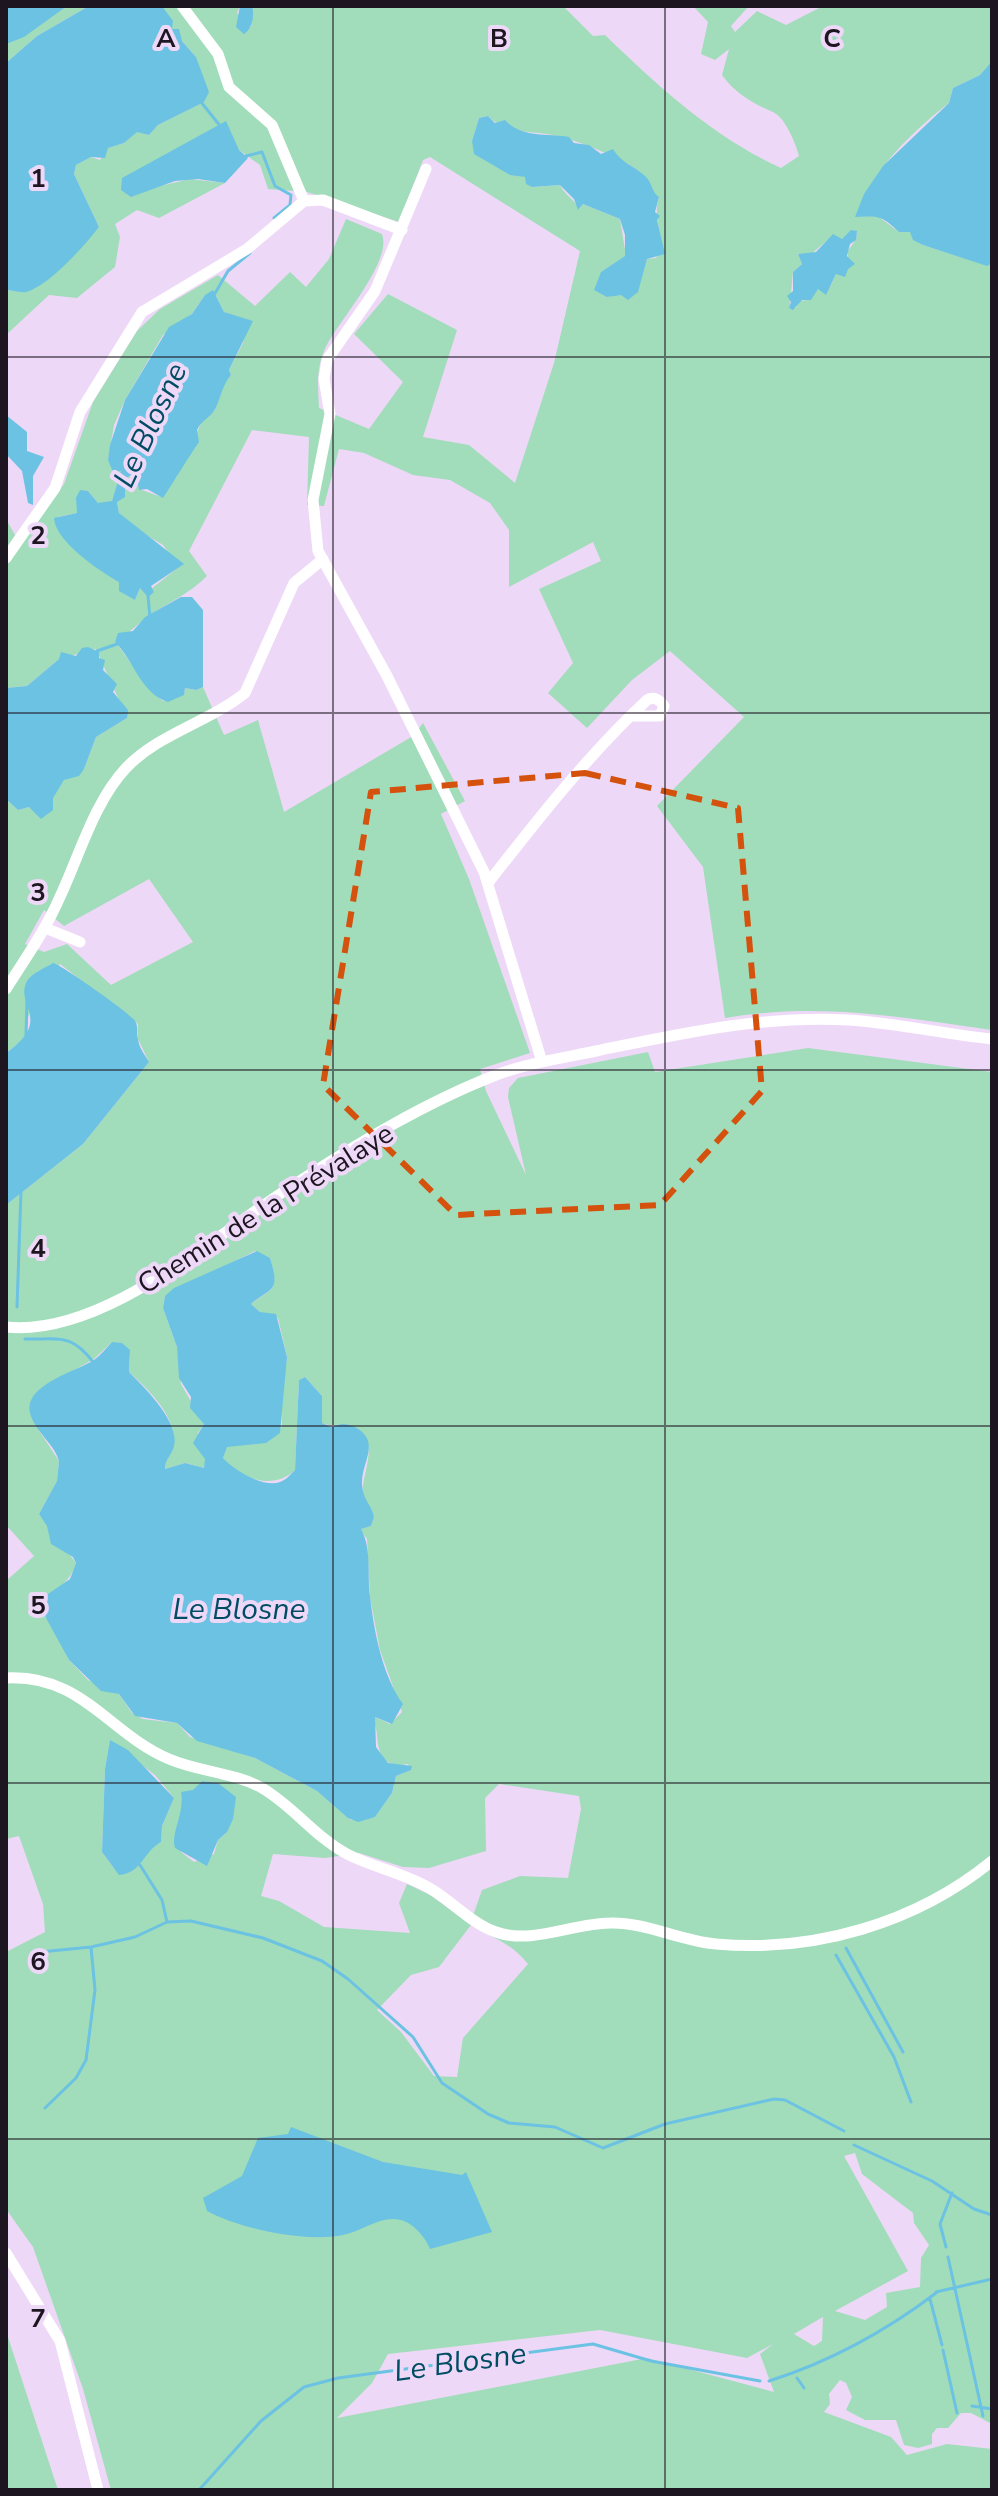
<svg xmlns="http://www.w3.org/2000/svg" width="998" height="2496" viewBox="0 0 998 2496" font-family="'Nunito Sans',sans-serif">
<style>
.green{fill:#a1ddba;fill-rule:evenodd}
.water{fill:#6cc2e2}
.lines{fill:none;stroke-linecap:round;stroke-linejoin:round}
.stream{stroke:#6cc2e2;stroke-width:3}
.minor{stroke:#fff;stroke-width:11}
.marked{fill:none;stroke:#d4520e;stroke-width:6;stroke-dasharray:16 10;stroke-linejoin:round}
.grid{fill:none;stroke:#1d1520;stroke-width:2;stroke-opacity:0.55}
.labels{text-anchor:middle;stroke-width:8;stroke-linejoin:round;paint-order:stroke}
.street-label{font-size:28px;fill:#1d1520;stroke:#eed8f7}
.water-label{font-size:30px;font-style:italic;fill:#004d63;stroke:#eed8f7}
.grid-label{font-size:26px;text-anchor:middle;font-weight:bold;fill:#1d1520;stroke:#eed8f7;stroke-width:8;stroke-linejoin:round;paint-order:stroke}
</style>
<rect width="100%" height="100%" fill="#eed8f7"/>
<!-- green -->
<path class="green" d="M67 6H89L37 36 6 63V44Z
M162 6H240L237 13 251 27 252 6H563L593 36 605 35C659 87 713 137 781 168L799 156C796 144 785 117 773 112 752 103 736 94 722 75L729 49 715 60 701 54 708 22 693 6H749L731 26 735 32 757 11 786 25 823 6H992V61L980 75 953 88 949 103C919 126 861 178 862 217L869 214 879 217 899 232H910L923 245 986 265 992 263V1030C900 1017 818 1002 725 1018L703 867 657 806 744 717 670 651 632 680 587 728 548 693 573 663 539 589 601 561 593 542 509 587V530L490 503 450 480 413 475 364 453 339 449 324 506 307 505 309 437 252 430 189 551 207 576C189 594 171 601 150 615 138 623 129 634 115 641L150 690 163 701 184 694 185 688 195 690 203 687 224 735 258 720 284 812 413 736 423 723 465 801 441 814 469 879 530 1053 480 1069 486 1091 526 1175 508 1097 509 1088 518 1078 648 1052 655 1072 808 1048 992 1072V2424L971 2413H961L948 2428H937L932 2434V2444L918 2448 904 2445 896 2420H865L846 2410 852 2397 846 2383 840 2380 829 2394 830 2404 824 2412 891 2437 907 2455 947 2444 992 2449V2490H111L83 2389 33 2247 6 2209V1952L45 1932 43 1904 19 1836 6 1839V1581L34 1556 6 1525V1205L83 1144 149 1062 138 1039V1024L60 964C51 977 39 992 32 1007 20 1032 39 1029 6 1053V799L18 810 29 807 37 812 52 798 64 780 84 769 96 737 127 718 96 649 59 659 27 686 6 688V519L20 544 64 484 93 402 137 331 160 309 218 275 255 306 290 272 306 287 329 259 346 219 382 234C393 263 335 324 324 351 316 370 318 389 319 408L369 429 403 382 354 334 388 294 457 330 423 437 469 445 515 483 554 363 580 251 430 157 423 160 399 222 307 192 268 189 260 165 239 150 147 189 190 179 225 183 159 218 137 210 115 224 120 237 115 267 77 298 49 295 6 335V290L25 292 99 227 74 174 76 165 91 157 100 160 107 148 124 143 137 131 149 135 158 125 201 103 196 57 172 29ZM488 116C507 135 534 130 557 136 577 140 627 160 641 173 649 180 649 191 659 198 651 221 668 236 656 258L647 259C638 286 637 290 607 297L601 272 626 256 620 219 583 204 579 209C574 198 565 196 560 185L532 187 525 177C500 170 488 162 472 141L479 118ZM857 231 856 239 848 251V269L836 274 830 287 818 289 808 300 799 301 796 308 790 304 793 272 802 264 798 254 810 255 830 238 842 239ZM215 294 224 312 246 321 243 343 229 370 231 375 224 384 214 411 203 419 177 476 159 496 139 489 137 480 128 474 117 501 119 513 133 527 163 545 179 567 151 589 140 588 135 600C129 594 125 587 119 581 93 558 64 554 58 517L77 513 78 503 88 491 98 503 110 504 112 501 122 471 108 460 114 425 125 400 163 335 192 314 205 295ZM149 879 193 942 111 985 67 944 44 952 25 944 44 910 64 926ZM255 1251 270 1258C280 1293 272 1287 251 1304L260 1312 278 1318 287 1357 281 1399 282 1427 226 1447 223 1458C242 1479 273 1491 295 1470L299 1380 305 1377 322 1396V1423C333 1428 342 1422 352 1426 385 1440 358 1476 363 1501 365 1506 371 1513 374 1517L371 1526 360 1529 367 1539 370 1597 380 1650 402 1712 390 1724 375 1717C373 1724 377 1728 377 1735 378 1755 385 1769 408 1764L410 1770 396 1776 392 1793 375 1817 351 1820 317 1791 255 1758 190 1737 177 1723 143 1719 132 1713 119 1694 88 1680 69 1660 43 1609C52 1590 70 1584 76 1563L39 1514 57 1481 59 1461 36 1426 40 1389 94 1359 112 1342 130 1354 129 1372C147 1388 173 1413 174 1439 174 1450 165 1459 165 1469L185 1463 204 1468 206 1462 198 1433 204 1424 181 1384 177 1347 163 1308 165 1296ZM110 1741 155 1775 174 1798 162 1826 161 1842 113 1867 102 1852 105 1769ZM202 1781 218 1783 227 1832 218 1840 214 1854 194 1862 181 1852C180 1818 181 1809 202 1781ZM499 1784 579 1796 581 1809 568 1878 520 1876 482 1890 470 1924 430 1895 407 1884 399 1903 410 1933 324 1927 279 1901 261 1896 273 1854 325 1858 359 1853 403 1867 429 1868 486 1851 485 1798ZM471 1925C494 1939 510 1942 528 1964L463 2038 457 2077 434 2076 401 2032 377 2010 411 1975 439 1967ZM855 2153 862 2174 913 2213 914 2223 929 2245 921 2258 920 2287 886 2293 887 2307 865 2320 835 2311 908 2271 844 2156ZM823 2317 822 2341 814 2346 794 2334ZM600 2330 747 2358 773 2344 760 2354 774 2392 647 2358 337 2418 372 2383 388 2354Z
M6 2331 58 2490H6Z"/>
<!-- water -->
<path class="water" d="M6 6H67L24 37 6 44Z
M89 6H162L173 21 172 29H179L182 41 196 57 209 92 204 102 158 125 149 135 137 132 124 143 108 148 105 158 91 157 76 165 74 174 99 227C85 245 49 286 26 292 20 293 11 290 6 290V63L37 36Z
M240 6H252C255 15 252 29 244 34L236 27Z
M992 61V263L987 266 923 245 913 240 910 232H899C881 215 878 216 855 217L864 194 883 166 949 103 953 88 980 75Z
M488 116 495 123 505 120C521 138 545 133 569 137L574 143 589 145 601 154 613 149C621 163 633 165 645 176 653 183 651 192 659 197L655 212 660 216 657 220 665 254 647 259 638 292 628 300 621 295 607 297 594 290 601 272 625 256V235L620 219 583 204 578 210 574 199 560 185 532 187 526 184 525 177 510 175 474 154 472 141 479 118Z
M226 121 239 150 248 158 225 183 198 179 175 181 131 197 121 190 122 178Z
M851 230 857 231 856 240 850 244 847 256 855 264 848 269 845 277 836 274 826 295 818 289 811 300H802L793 310 789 308 791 302 787 296 793 291V272L802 264 798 254 816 252 833 234 842 239Z
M213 290 224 312 253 321 229 370 231 375C221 387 221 399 214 411 209 418 201 421 197 430L199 442C186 461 176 478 163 498L147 489 139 490 137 480 132 475 125 478V497L117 502 119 513 184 564 151 586 154 592 148 597 140 588 135 600 119 591V582C99 571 55 541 54 518L77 513 76 498 80 490 88 491 98 503 112 501 121 471 113 472 108 460 110 445 125 400 169 327 192 314 205 295Z
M6 415 27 432V451L44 457 33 476V505L28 503 22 471 6 454Z
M181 597H192L203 610V687L196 690 185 688 184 695 168 702C140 693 134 660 115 642L118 633 133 631 145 617Z
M88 647 99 652V658L105 660 103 670 117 684 113 692 128 710 127 718 96 737 84 769 79 776 64 780 53 798V810L41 819 29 807 18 810 6 799V688L27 686 59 659 61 652 76 656 82 648Z
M53 963C60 964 130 1013 135 1021 139 1027 136 1033 138 1039 139 1048 145 1055 149 1062L83 1144 6 1205V1053C54 1019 14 1006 27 981 32 973 45 968 53 963Z
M257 1251 270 1258C281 1293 271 1287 251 1304L260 1312 276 1314 287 1357 280 1433 266 1443 227 1447 223 1458C234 1470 263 1488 280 1482 286 1480 291 1474 295 1470L299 1380 305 1377 322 1396V1423L331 1427C339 1424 345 1422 355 1427 382 1442 361 1462 362 1484 363 1501 371 1503 374 1517L371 1526 361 1529C372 1549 367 1575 370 1596 374 1631 382 1675 403 1704L392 1724 375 1717 376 1747 388 1763 412 1766 411 1770 396 1776 392 1793 375 1817 358 1822 348 1818 317 1791 255 1758 197 1741 177 1723 135 1716 119 1694 101 1691 69 1660 46 1618 45 1596 70 1579 76 1563 73 1557 51 1544 47 1526 39 1514 57 1481 59 1461C54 1443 35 1432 30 1413 23 1385 77 1371 94 1360 101 1355 106 1348 112 1342L122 1343 130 1350 129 1372C144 1387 180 1422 174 1446 172 1455 165 1459 165 1469L185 1463 204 1468 205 1459 193 1443 204 1424 190 1408 191 1397 179 1378 177 1347 163 1308 165 1296 174 1288Z
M110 1740 128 1750 174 1798 162 1826 161 1842C143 1852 142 1873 119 1875L102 1852 105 1769Z
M202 1781 218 1783 236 1797 233 1819 227 1832 218 1840 207 1866 175 1848C170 1834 185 1814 181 1792L193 1790Z
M291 2127 383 2162 462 2175 466 2172 492 2232 430 2249C426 2238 413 2223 401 2220 382 2215 365 2229 347 2234 310 2244 240 2229 207 2211L203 2198 242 2176 258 2138 288 2134Z"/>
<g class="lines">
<!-- stream -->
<path class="stream" d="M201 102 221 127
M246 156 262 152 275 186 291 195 290 205 274 218
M214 295 228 271 250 253
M148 595 150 619
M97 651 120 643
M26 1036 27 999
M17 1307 21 1191
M25 1339C59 1340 70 1332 94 1363
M140 1865 162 1900 167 1922
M846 1948 903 2052
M40 1952 91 1947 135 1937 167 1922 191 1921 263 1938 322 1961 348 1979 413 2037 442 2083 488 2114 509 2123 555 2127 603 2148 665 2124 774 2099 785 2100 844 2131
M836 1955 894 2057 911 2102
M45 2108 76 2078 86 2060 95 1990 91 1947
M854 2145 932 2181 974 2209 992 2215
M946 2247 940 2224 952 2193
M948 2257 983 2416
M936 2292 992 2279
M930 2299 942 2345
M943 2350 957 2413
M797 2378 804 2388
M769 2381C829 2362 886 2331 936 2293
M972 2406 992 2409
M199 2490 261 2421 304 2387 338 2378 593 2344 651 2361 760 2381"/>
<!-- minor -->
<path class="minor" d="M182 6 218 54 229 87 272 125 304 201
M426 169 375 291 327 360 324 379 330 414 313 500 318 551 387 676 484 872 542 1062
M6 558 55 488 80 412 142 312 247 249 304 201 323 200 402 230
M488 883C538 819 588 755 647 700 654 696 660 700 664 706L660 716H630
M45 928 80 942
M6 989C25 959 45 931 59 899 79 857 94 802 126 768 158 734 209 722 245 693L294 583 323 559
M6 1327C102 1337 213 1237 289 1188 353 1146 424 1103 496 1075 528 1063 563 1058 596 1051 679 1034 763 1015 848 1020 896 1023 944 1034 992 1039
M6 1678C82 1674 108 1733 169 1759 199 1772 233 1772 262 1788 293 1806 315 1837 347 1854 374 1868 405 1873 431 1889 453 1902 472 1924 496 1932 531 1945 574 1923 610 1923 646 1922 680 1941 716 1944 814 1953 916 1923 992 1861
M6 2253 60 2341 98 2490"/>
</g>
<!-- marked area -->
<path class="marked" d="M585 773 738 808 762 1091 660 1205 456 1215 323 1085 371 792Z"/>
<!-- grid -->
<path class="grid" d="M333 6V2490M665 6V2490M6 357H992M6 713H992M6 1070H992M6 1426H992M6 1783H992M6 2139H992"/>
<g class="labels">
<!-- street labels -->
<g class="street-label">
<text transform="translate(265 1208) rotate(-32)" y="10">Chemin de la Prévalaye</text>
</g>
<!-- water labels -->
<g class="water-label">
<text transform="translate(150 425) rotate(-65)" y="10">Le Blosne</text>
<text x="239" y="1619">Le Blosne</text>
<text transform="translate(460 2362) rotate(-8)" y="10">Le Blosne</text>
</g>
</g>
<g class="grid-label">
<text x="166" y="47">A</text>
<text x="499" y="47">B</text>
<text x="832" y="47">C</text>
<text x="38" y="187">1</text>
<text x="38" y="544">2</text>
<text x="38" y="901">3</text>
<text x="38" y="1257">4</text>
<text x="38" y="1614">5</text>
<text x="38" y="1970">6</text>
<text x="38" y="2327">7</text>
</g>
<!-- border -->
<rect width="998" height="2496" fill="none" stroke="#1d1520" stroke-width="16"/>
</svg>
